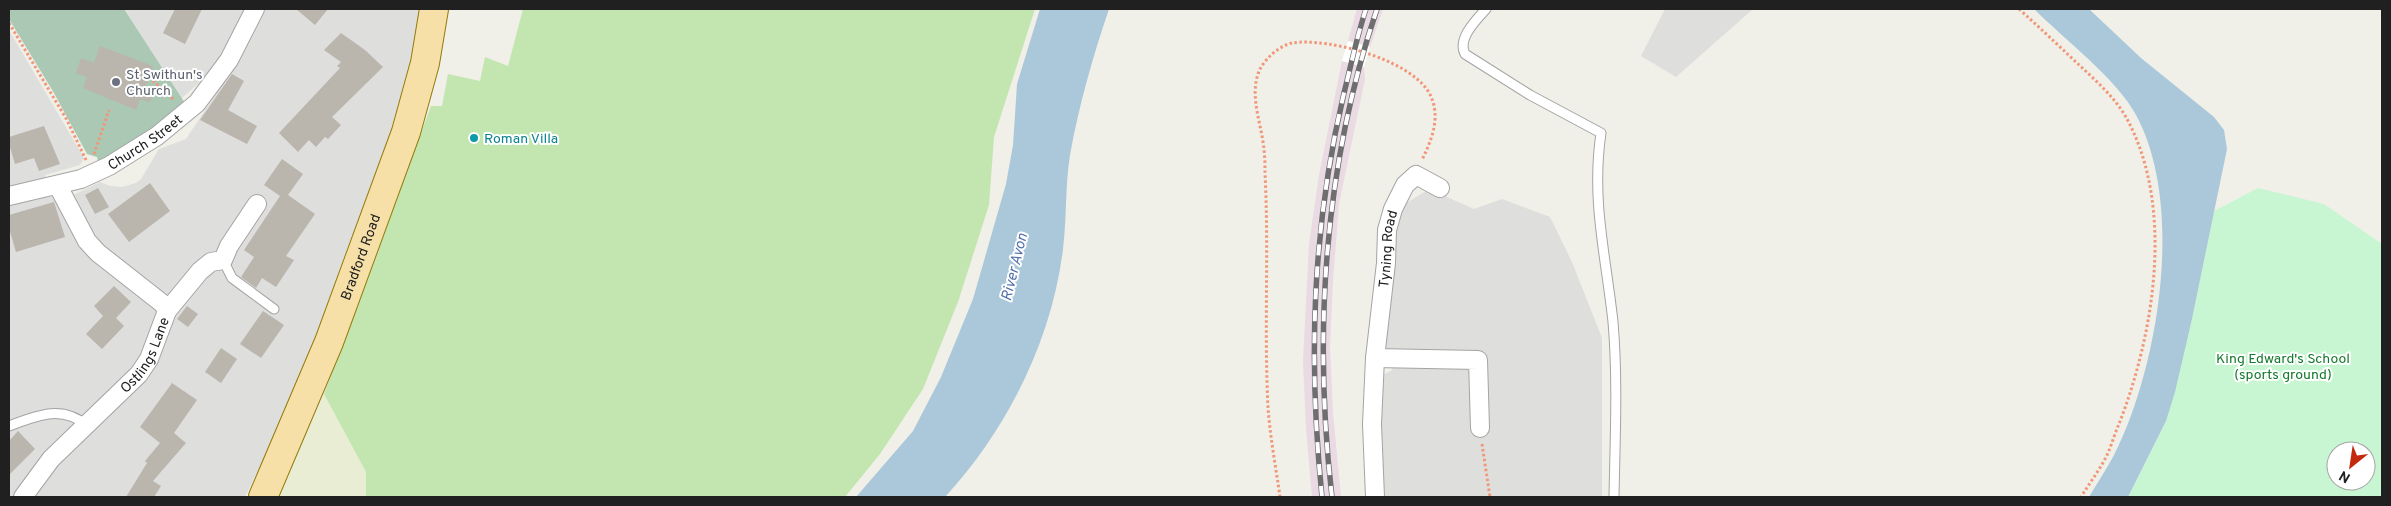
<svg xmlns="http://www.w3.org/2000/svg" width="2391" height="506" viewBox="0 0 2391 506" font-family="Overpass,sans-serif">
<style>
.residential{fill:#dededd}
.industrial{fill:#e9dae4}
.farmland{fill:#e8edd4}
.grass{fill:#c3e6b1}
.cemetery{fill:#aac8b3}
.park{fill:#c8f6d3;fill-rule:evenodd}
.water{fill:#abc8db}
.pier{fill:#fff}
.building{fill:#bab5ad}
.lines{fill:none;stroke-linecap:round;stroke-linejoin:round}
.service-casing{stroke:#a4a4a4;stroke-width:11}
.minor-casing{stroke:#a4a4a4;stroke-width:20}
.primary-casing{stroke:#937b0a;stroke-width:30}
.path{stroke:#f19778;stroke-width:3;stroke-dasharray:2.5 2.5;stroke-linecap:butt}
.service{stroke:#fff;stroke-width:9}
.minor{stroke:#fff;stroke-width:18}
.primary{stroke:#f6e0a7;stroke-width:28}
.rail-casing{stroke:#6e6e6e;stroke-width:5.5}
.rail{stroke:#fff;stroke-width:4;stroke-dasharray:11;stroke-linecap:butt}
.worship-dot{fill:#6b7280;stroke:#fff;stroke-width:2}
.culture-dot{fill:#0f9aa8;stroke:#fff;stroke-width:2}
.labels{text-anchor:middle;stroke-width:4;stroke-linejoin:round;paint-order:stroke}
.worship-label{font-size:14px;fill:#5b616d;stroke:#fff;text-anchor:start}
.culture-label{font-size:14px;fill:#0d838f;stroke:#fff;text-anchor:start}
.street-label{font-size:14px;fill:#202020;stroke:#fff}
.park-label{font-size:14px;fill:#13792c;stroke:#fff}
.water-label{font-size:15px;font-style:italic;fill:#5271ab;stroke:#fff}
</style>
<rect width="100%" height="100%" fill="#f0efe8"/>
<!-- residential -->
<path class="residential" d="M124 9H246L210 73 182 98Z
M265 9H422L419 32 401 106 293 397 245 497H9V30L84 158 80 165 45 175 49 197H69L100 182 110 186 122 187 136 183 141 179 159 149 186 139 245 50 263 16Z
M1665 9H1753L1676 77 1641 56Z
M1429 189 1474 209 1502 199 1550 217 1572 262 1602 338V497H1383L1377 386 1383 375 1392 370 1388 350 1383 347 1397 209Z"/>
<!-- industrial -->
<path class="industrial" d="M1357 9H1383L1370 47 1348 41Z
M1342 61 1364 67 1365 79 1339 204 1333 280 1330 346 1333 413 1341 497H1312L1306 428 1303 361 1309 244 1319 175Z"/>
<!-- farmland -->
<path class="farmland" d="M324 394 366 472V497H277Z"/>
<!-- grass -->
<path class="grass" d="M523 9H1035L994 137 989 205 958 302 923 389 880 454 845 497H366V472L324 394 431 106H442L448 74 480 81 485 57 508 66Z"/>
<!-- cemetery -->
<path class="cemetery" d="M9 9H124L185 103 173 118 99 166 97 157 87 154 54 93 9 19Z"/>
<!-- park -->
<path class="park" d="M2258 188 2324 204 2382 244V497H2128L2166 421 2192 319 2214 211ZM2336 451H2366V481H2336Z"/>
<!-- water -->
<path class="water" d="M1040 9H1109C1093 56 1079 105 1070 155 1065 186 1067 217 1063 249 1052 340 1007 430 945 497H856L913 431 941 377 973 299 1006 184 1013 145 1017 84Z
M2034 9H2089L2141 58 2214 117 2224 130 2227 149 2192 319 2175 392 2166 421 2128 497H2089C2097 483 2106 470 2114 455 2159 366 2185 205 2136 115 2117 79 2064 39 2034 9Z"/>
<!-- pier -->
<path class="pier" d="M1348 41 1370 47 1364 67 1342 61Z"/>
<!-- building -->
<path class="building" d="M175 9H202L185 44 163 33Z
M296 9H328L315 25Z
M341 33 365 50 383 67 332 117 341 125 328 139 325 137 316 147 309 140 298 152 279 133 340 68 337 66 341 62 324 50Z
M100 46 153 66 146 86 155 89 150 102 140 99 136 110 83 88 87 77 76 73 81 58 94 63Z
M232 74 244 81 228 110 257 126 247 144 200 120Z
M44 126 60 164 39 171 34 158 15 164 9 144V137Z
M282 159 303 174 288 195 315 214 286 256 294 260 276 287 262 278 256 288 241 277 254 257 244 250 280 196 264 185Z
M150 183 170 211 129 242 108 214Z
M98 188 109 207 95 214 85 195Z
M54 202 65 237 16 252 9 228V215Z
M114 286 131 302 116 318 124 326 102 349 86 334 103 316 94 306Z
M187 306 198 314 188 327 177 319Z
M263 311 284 325 261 358 240 344Z
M221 348 237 359 221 383 205 372Z
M172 383 197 400 174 433 186 443 153 481 161 486 154 497H126L147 463 145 461 160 443 140 427Z
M18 431 35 449 9 475V441Z"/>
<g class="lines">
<!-- service casing -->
<g class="service-casing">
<path id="service" d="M1486 9C1476 20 1457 39 1465 54L1530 95 1601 133C1591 201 1606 256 1613 322 1618 380 1615 440 1614 497
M223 260 232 278 274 309
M9 426C36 416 62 404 87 426"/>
</g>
<!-- minor casing -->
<g class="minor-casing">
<g id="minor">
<path id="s1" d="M9 196 81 179 109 166 157 136 197 103 229 60 255 9"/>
<path d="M167 311 200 271 211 262 223 260 229 246 257 204"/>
<path d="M1375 358 1478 360 1480 428"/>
<path id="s2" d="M23 497 51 459 139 374 149 359 167 311 163 304 98 253 87 241 58 186"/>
<path id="s3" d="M1375 497 1372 424 1375 358 1386 263 1387 230 1393 209 1405 185 1416 175 1440 188"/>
</g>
</g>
<!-- primary casing -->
<g class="primary-casing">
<g id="primary">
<path id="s4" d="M263 497 329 342 406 132 425 63 434 9"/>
</g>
</g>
<!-- path -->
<path class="path" d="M2019 9C2039 27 2058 45 2077 63 2095 80 2115 97 2127 119 2175 208 2154 334 2119 424 2114 435 2111 448 2105 459 2098 472 2089 484 2081 497
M9 23 67 120 86 160
M149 77 174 100
M94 154 109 110
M1482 444 1490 497
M1280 497C1276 468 1270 437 1268 407 1264 329 1269 251 1265 173 1265 166 1265 158 1264 150 1262 124 1248 95 1260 69 1266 58 1279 46 1292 43 1328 37 1419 61 1432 99 1440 120 1431 141 1422 160"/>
<!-- service -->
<use href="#service" class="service"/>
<!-- minor -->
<use href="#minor" class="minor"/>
<!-- primary -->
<use href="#primary" class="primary"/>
<!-- rail casing -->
<g class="rail-casing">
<path id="rail" d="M1322 497C1308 359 1312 229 1344 93 1351 65 1357 36 1366 9
M1332 497C1313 334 1324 165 1377 9"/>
</g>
<!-- rail -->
<use href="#rail" class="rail"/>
</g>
<!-- markers -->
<circle class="worship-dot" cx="116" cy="82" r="5"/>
<circle class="culture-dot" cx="474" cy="138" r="5"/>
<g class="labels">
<!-- worship labels -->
<g class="worship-label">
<text x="126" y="79">St Swithun's<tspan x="126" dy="16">Church</tspan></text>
</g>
<!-- culture labels -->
<g class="culture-label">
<text x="484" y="143">Roman Villa</text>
</g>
<!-- street labels -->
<g class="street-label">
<text dy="5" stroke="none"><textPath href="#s1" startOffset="148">Church Street</textPath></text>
<text dy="5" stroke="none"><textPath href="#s3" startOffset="249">Tyning Road</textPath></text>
<text dy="5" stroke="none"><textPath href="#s4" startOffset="259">Bradford Road</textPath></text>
<text dy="5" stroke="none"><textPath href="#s2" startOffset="189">Ostlings Lane</textPath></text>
</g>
<!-- park labels -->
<g class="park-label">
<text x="2283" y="363">King Edward's School<tspan x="2283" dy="16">(sports ground)</tspan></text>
</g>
<!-- water labels -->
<g class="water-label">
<text transform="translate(1014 267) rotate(-76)" y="5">River Avon</text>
</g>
</g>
<!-- border -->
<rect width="2391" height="506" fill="none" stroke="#202020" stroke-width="20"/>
<!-- north arrow -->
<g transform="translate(2351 466) rotate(210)"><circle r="24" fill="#ffffff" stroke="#a6a6a6"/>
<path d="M0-4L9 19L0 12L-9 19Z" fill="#c32a0d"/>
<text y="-8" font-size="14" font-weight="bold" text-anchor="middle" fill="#202020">N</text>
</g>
</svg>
